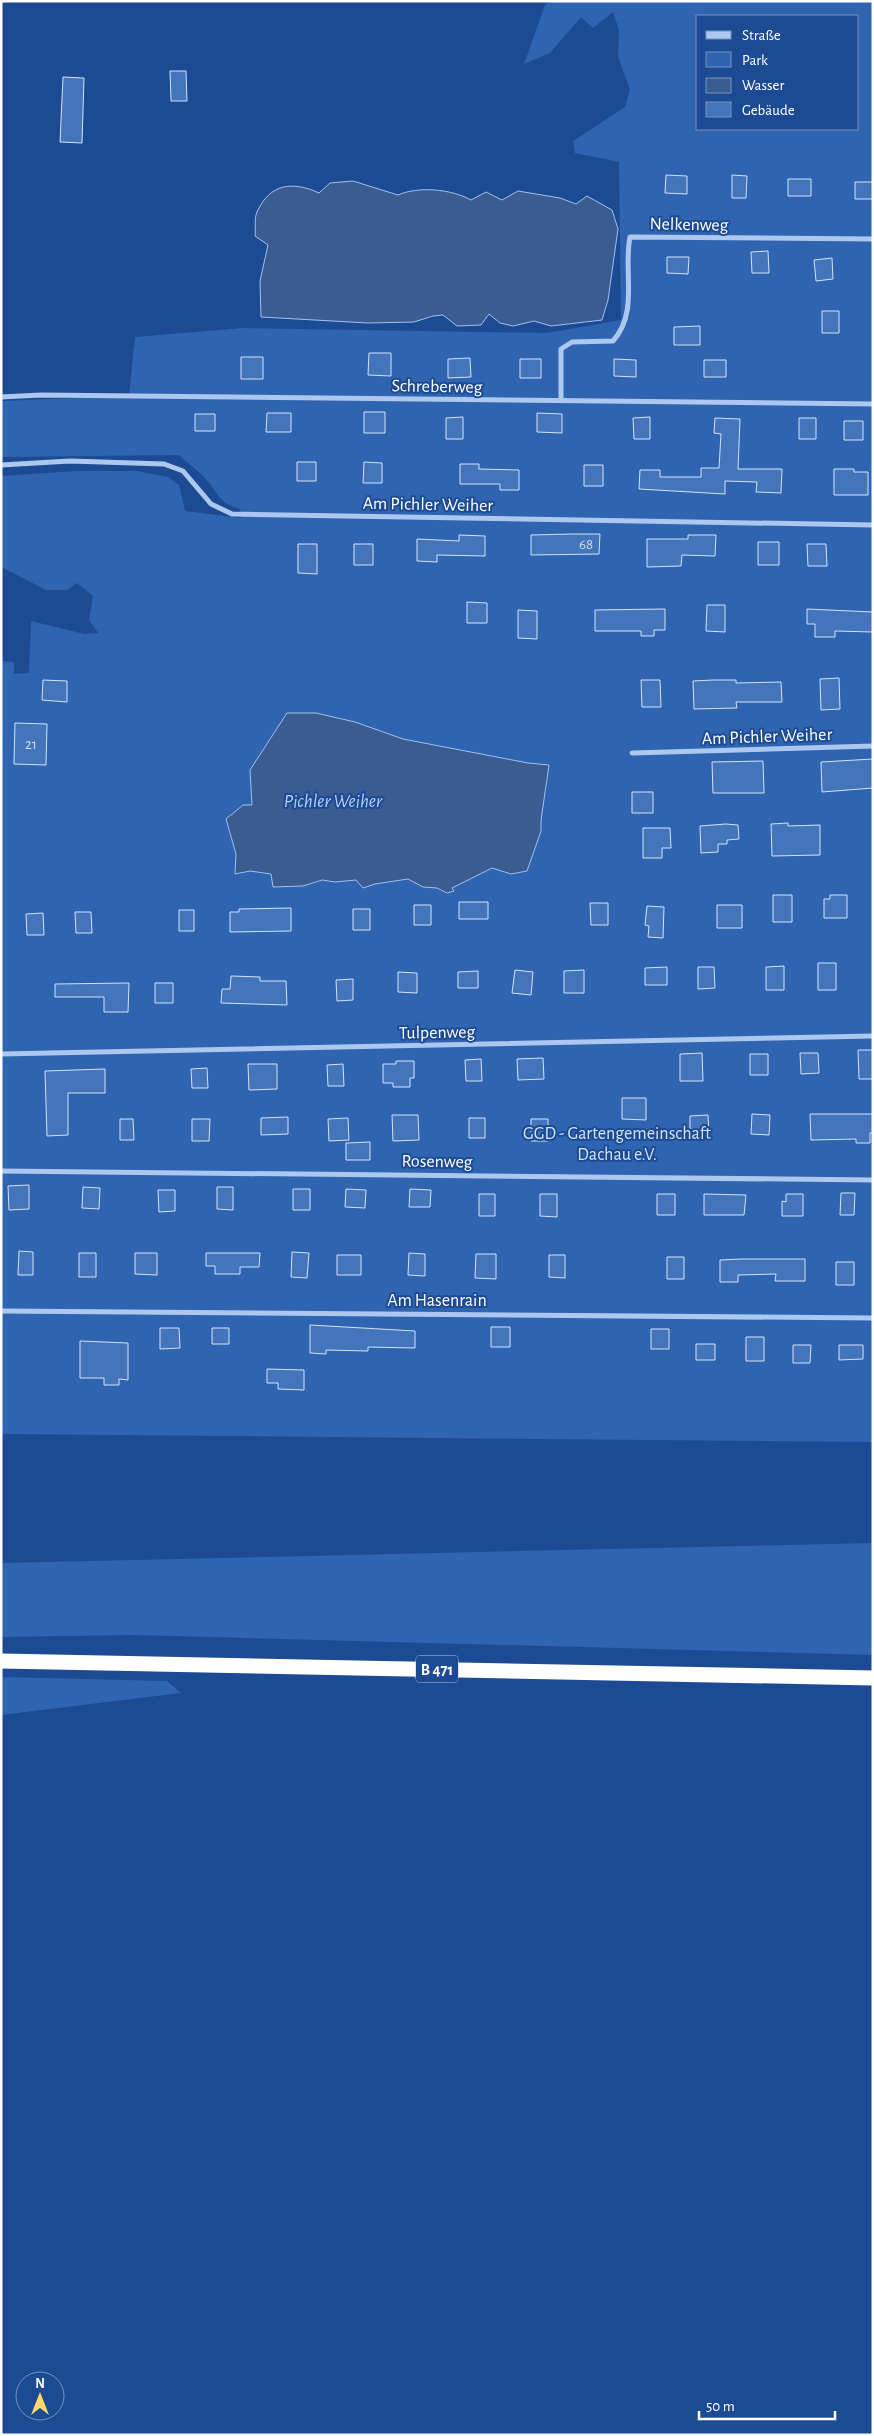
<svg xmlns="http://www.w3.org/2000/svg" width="874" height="2436" viewBox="0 0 874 2436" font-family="'Alegreya Sans',sans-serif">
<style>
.green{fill:#2f64b1;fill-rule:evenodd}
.water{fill:#3b5c91;stroke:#a0c2f1}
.building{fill:#4474b9;stroke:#d3e3fa}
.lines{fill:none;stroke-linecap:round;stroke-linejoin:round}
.street{stroke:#adc8ef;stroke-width:5}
.highway{stroke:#fff;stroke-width:15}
.labels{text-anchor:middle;stroke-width:4;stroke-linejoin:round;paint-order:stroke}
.number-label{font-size:15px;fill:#d0dcee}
.shield{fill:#1c4b93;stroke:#bbc9df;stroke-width:1}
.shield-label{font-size:16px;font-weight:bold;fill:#fff}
.street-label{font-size:18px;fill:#fff;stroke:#1c4b93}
.park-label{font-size:18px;fill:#d3e3fa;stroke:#1c4b93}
.water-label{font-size:19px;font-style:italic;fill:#b9d2f6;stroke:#1c4b93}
</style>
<rect width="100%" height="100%" fill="#1c4b93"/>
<!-- green -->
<path class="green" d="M552 1H873V1442L1 1434V661L14 662V674L29 673 31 621 84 634 98 633 89 620 93 596 77 583 67 590H46L1 567V476L77 471H137L168 477 179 485 185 511 241 518 240 509C218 503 219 494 206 479 198 470 187 463 179 455L1 457V401L129 396 135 337 242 328 547 333 621 320 619 162 575 153 573 141 625 107 630 90 618 56 619 30 613 12 593 28 581 17 550 53 524 64 545 5ZM698 16H858V129H698ZM287 713H316L355 722 403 739 528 763 549 765 541 820V831L511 874 492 868 452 888 454 891 447 893 437 888 423 887 408 879 375 884 363 888 356 880 335 882 322 880 303 886 274 887 271 874 250 871 235 874 236 854 226 819 252 805 250 770Z
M873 1543V1655L134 1635 1 1637V1563Z
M1 1677 167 1681 181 1693 1 1715Z"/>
<!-- water -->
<path class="water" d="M353 181 398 195C419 186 451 189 471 200L486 192 502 200 518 191 560 198 576 204 587 196 612 210 618 229 608 300 602 320 551 326 534 321 513 326 500 323 489 314 481 325 457 326 443 315 433 316 414 322 368 323 261 317 260 281 268 245 255 236C256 229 254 218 257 212 270 183 293 181 319 193L330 183Z
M287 713H316L355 722 403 739 528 763 549 765 541 820V831L527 871 511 874 492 868 452 888 454 891 447 893 437 888 423 887 408 879 375 884 363 888 356 880 335 882 322 880 303 886 273 887 271 874 250 871 235 874 236 854 226 819 243 805H252L250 770Z"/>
<!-- building -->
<path class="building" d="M170 71H186L187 101H171Z
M63 77 84 78 82 143 60 142Z
M666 175 687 176V194L665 193Z
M732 175 747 176 746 198H732Z
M788 179H811V196H788Z
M855 182H873V199H855Z
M768 251 769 273H752L751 252Z
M667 257H689L688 274 667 273Z
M832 258 833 279 816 281 814 260Z
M822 311H839V333H822Z
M700 326V345H674V327Z
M369 353H391V376L368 375Z
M241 357H263V379H241Z
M470 358 471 377 448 378V359Z
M520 359H541V378H520Z
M614 359 636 360V377L614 376Z
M704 360H726V377H704Z
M364 412H385V433H364Z
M267 413H291V432H266Z
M537 413 562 414V433L537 432Z
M195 414H215V431H195Z
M463 417V439H446V418Z
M650 417V439H634L633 418Z
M715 418 740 419 738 469H782L781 493 756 492 757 482 725 481V494L639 489 640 470H660V477H701V468H719L721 434 714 433Z
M799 418H816V439H799Z
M844 421H863V440H844Z
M297 462H316V481H297Z
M364 462 382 463V483H363Z
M460 464H479V469L519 470V490H500V484H460Z
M584 465H603V486H584Z
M834 469H854V472H868V495H834Z
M573 534H600L599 554 531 555V535Z
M459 535 485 536V556L437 555V562L417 561V539L459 541Z
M688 535H716L715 556 682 555 681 566 647 567V539H688Z
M758 542H779V565H758Z
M298 544H317V574L298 573Z
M354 544H373V565H354Z
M807 544H826L827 566H808Z
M467 602 487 603V623H467Z
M707 605H725V632L706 631Z
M665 609V630H654V636H641V631H595V610Z
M807 609 873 612V632L835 631V637H815V624H807Z
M518 610 537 611V639L518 638Z
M839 678 840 709 821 710 820 679Z
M43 680 67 681V702L42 700Z
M641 680H660L661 707H642Z
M713 680H736V683L781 682 782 702H736L737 708 694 709 693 681Z
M15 723 47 724 46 765 14 764Z
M873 759V788L822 792 821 762Z
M763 761 764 793H713L712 762Z
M632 792H653V813H632Z
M788 823V826L820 825V855L772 856 771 824Z
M726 824 738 825 739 839 727 840V844H718V852L701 853 700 826Z
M643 828H670L671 848H662V858H643Z
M773 895H792V922H773Z
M830 895H847V918H824V899H830Z
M459 902H488V919H459Z
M590 903H608V925H591Z
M414 905H431V925H414Z
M717 905H742V928H717Z
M647 906 664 907 663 938 648 937 649 926 645 925Z
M291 908V931L230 932V912H239V909Z
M353 909H370V930H353Z
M179 910H194V931H179Z
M75 912H91L92 933H76Z
M43 913 44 935H27L26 914Z
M818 963H836V990H818Z
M784 966V990H766V967Z
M667 967V985H645V968Z
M698 967H714L715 988 698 989Z
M515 970 533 972 531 995 512 993Z
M584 970V993H564V971Z
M478 971V988H458V972Z
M398 972 417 973V993L398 992Z
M231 976 260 977V981H286L287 1005 221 1003 222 989H230Z
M353 979V1000L337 1001 336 980Z
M129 983 128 1012H104V997H55V984Z
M155 983H173V1003H155Z
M858 1050H873V1079H859Z
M702 1053 703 1081H680V1054Z
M800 1053H818L819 1073 801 1074Z
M750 1054H768V1075H750Z
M543 1058 544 1079 518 1080 517 1059Z
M481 1059 482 1081H466L465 1060Z
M396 1061H414V1078H410V1087H393V1083H383V1064H396Z
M248 1064H277V1089L249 1090Z
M343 1064 344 1086H328L327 1065Z
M207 1068 208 1088H192L191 1069Z
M105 1069V1093H68V1135L47 1136 45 1071Z
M622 1098H646V1120L622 1119Z
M752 1114 770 1115 769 1135 751 1134Z
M810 1114H873V1133H870V1143H856V1139L811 1140Z
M392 1115H418L419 1140 393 1141Z
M708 1115 709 1136H690V1116Z
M288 1117V1134L261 1135V1118Z
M348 1118 349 1140 329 1141 328 1119Z
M469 1118H485V1138H469Z
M120 1119H133L134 1140H120Z
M192 1119H210L209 1141H192Z
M531 1119H548V1141H531Z
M370 1142V1160H346V1143Z
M29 1185V1209L9 1210 8 1186Z
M83 1187 100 1188 99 1209 82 1208Z
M217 1187H233V1210L217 1209Z
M293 1189H310V1210H293Z
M346 1189 366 1190 365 1208 345 1207Z
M410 1189 431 1190 430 1207H409Z
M158 1190H175V1211L159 1212Z
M841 1193H855L854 1215H840Z
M479 1194H495V1216H479Z
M540 1194H557V1217L540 1216Z
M657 1194H675V1215H657Z
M704 1194 746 1195 744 1215H704Z
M786 1194H803V1216H782V1201L786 1202Z
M19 1251 33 1252V1275H18Z
M292 1252 309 1253 307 1278 291 1277Z
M79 1253H96V1277H79Z
M135 1253H157V1275L135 1274Z
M206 1253H260L259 1267H240V1274H215V1266H206Z
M409 1253 425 1254V1276L408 1275Z
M476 1254H496V1279L475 1278Z
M337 1255H361V1275H337Z
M549 1255H565V1278L549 1277Z
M667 1257H684V1279H667Z
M742 1259H805V1281H775L776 1274 738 1275V1282H720V1260Z
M836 1262H854V1285H836Z
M310 1325 415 1331V1348L368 1347V1351L326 1350V1354L310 1353Z
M491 1327H510V1347H491Z
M160 1328H179L180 1348 160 1349Z
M212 1328H229V1344H212Z
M651 1329H669V1349H651Z
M746 1337H764V1361H746Z
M80 1341 128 1343V1380L119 1379V1385H104V1378H80Z
M696 1344H715V1360H696Z
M793 1345H811L810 1363H793Z
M839 1345H863V1359L839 1360Z
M267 1369 304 1370V1390L278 1389V1383H267Z"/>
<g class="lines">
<!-- street -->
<path class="street" d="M1 397 41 395 873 404
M561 401V349L572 342 613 341C639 312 623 272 630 237L873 239
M1 465 70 461 164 464 183 471 211 504 232 514 873 525
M632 753 873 746
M1 1054 873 1036
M1 1171 873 1180
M1 1311 873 1318"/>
<!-- highway -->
<path class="highway" d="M1 1661 873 1678"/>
</g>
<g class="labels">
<!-- number labels -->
<g class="number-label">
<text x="586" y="549">68</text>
<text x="31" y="749">21</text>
</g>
<!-- shield labels -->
<rect class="shield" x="416" y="1655.5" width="42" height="27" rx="4"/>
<g class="shield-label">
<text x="437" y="1675">B 471</text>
</g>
<!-- street labels -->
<g class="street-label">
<text transform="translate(689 224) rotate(1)" y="6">Nelkenweg</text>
<text transform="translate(437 386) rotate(1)" y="6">Schreberweg</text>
<text transform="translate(428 504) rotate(1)" y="6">Am Pichler Weiher</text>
<text transform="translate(767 736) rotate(-2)" y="6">Am Pichler Weiher</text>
<text transform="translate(437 1032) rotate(-1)" y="6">Tulpenweg</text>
<text transform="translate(437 1161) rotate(1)" y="6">Rosenweg</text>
<text x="437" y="1306">Am Hasenrain</text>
</g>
<!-- park labels -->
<g class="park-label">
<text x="617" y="1139">GGD - Gartengemeinschaft<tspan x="617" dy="21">Dachau e.V.</tspan></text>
</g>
<!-- water labels -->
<g class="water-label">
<text x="333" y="807">Pichler Weiher</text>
</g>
</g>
<!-- border -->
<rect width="874" height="2436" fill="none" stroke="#ffffff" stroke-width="5"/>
<!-- legend -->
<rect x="696" y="15" width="162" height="115" fill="#1c4b93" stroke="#7793be"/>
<rect x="706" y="31" width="25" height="8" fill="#adc8ef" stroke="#7793be"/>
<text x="742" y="40" font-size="15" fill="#ffffff">Straße</text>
<rect x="706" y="52" width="25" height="15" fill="#2f64b1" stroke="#7793be"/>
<text x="742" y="65" font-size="15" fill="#ffffff">Park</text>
<rect x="706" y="78" width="25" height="15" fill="#3b5c91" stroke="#7793be"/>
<text x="742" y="90" font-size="15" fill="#ffffff">Wasser</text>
<rect x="706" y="102" width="25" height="15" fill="#4474b9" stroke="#7793be"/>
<text x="742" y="115" font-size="15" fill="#ffffff">Gebäude</text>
<!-- north arrow -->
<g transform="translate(40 2396)"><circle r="24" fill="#1c4b93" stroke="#7793be"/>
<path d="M0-4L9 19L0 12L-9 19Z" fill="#ffda6a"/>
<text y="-8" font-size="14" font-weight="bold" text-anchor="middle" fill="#ffffff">N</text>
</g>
<!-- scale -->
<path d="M699 2411v8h136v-8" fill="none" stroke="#ffffff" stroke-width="2.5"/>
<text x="706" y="2411" font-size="15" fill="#ffffff" stroke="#1c4b93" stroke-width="4" paint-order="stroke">50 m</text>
</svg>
